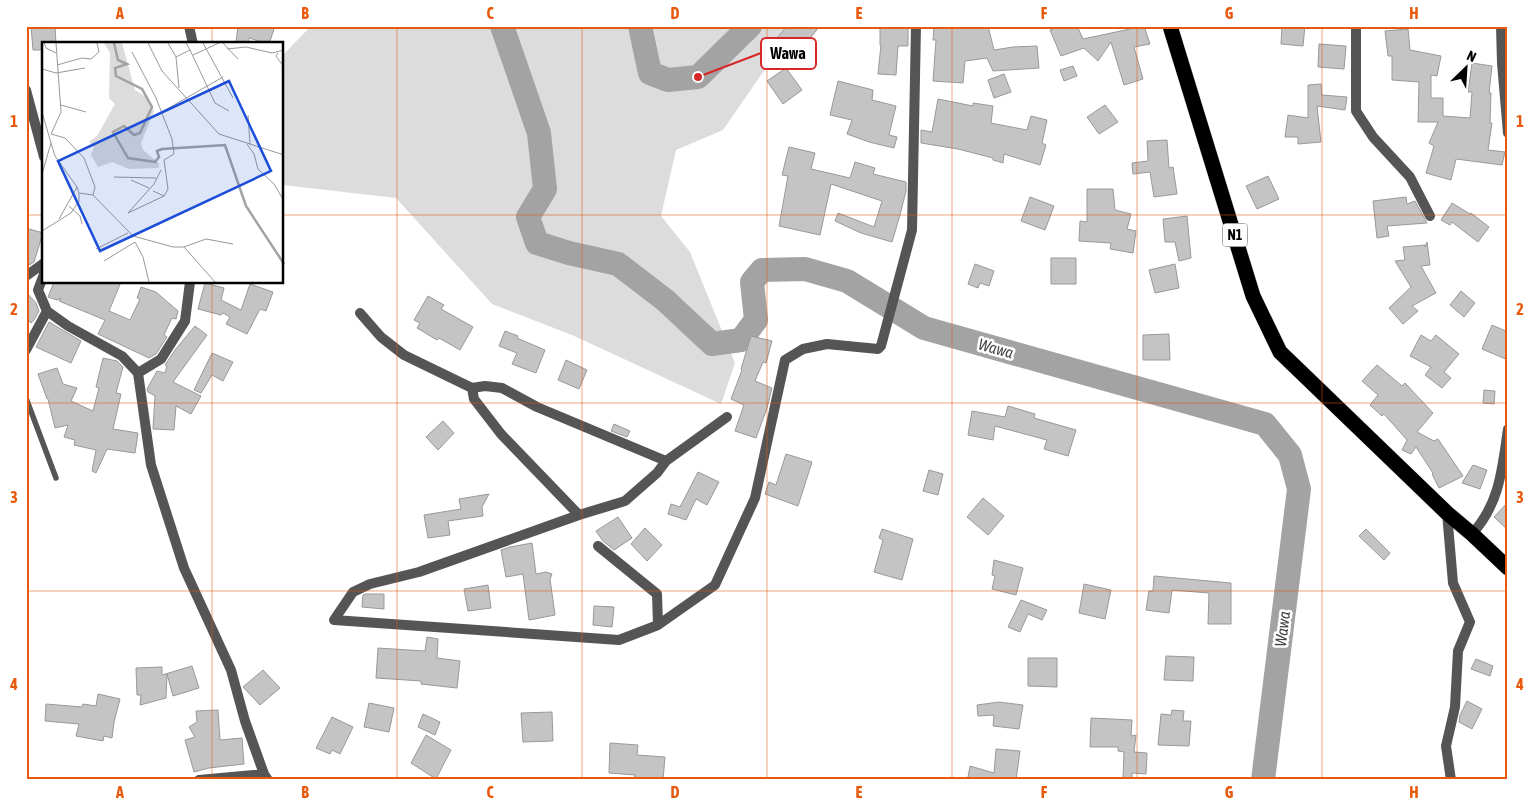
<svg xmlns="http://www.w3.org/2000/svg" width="1534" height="806" viewBox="0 0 1534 806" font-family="'Asap Condensed',sans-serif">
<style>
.green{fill:#dcdcdc}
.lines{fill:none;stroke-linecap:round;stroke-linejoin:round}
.river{stroke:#a3a3a3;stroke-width:24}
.building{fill:#c4c4c4;stroke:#999}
.highway-casing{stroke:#dbdbdb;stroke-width:16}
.lane{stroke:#555;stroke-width:5.5}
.street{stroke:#555;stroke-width:10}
.highway{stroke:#000;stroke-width:15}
.grid{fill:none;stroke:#e8590c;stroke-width:1;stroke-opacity:0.55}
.labels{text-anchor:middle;stroke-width:5;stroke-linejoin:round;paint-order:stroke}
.shield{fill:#fff;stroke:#4c4c4c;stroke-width:1}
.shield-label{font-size:14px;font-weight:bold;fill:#000}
.water-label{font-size:16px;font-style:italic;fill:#444;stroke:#fff}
.inset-river{fill:none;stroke:#a3a3a3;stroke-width:2.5}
.inset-road{fill:none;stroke:#999;stroke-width:1}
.view{fill:#1d4ed8;fill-opacity:0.15;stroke:#1d4ed8;stroke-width:2.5}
.inset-edge{fill:none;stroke:#000;stroke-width:2.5}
.leader{fill:none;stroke:#d62828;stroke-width:2}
.callout-dot{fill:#d62828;stroke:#fff;stroke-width:2}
.callout{fill:#fff;stroke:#d62828;stroke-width:2}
.callout-label{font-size:16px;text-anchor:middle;font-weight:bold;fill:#000}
.neatline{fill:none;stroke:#e8590c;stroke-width:2}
.grid-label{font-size:16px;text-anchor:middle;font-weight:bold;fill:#e8590c}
</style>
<rect width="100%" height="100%" fill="#fff"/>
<!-- green -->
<path class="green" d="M311 26H795L723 130 676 150 661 216 690 252 735 363 721 404 572 335 492 304 396 198 283 185 282 56Z"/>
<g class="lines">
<!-- river -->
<path class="river" d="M502 26 539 133 545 189 528 217 537 243 569 253 618 264 665 300 712 344 741 340 756 320 752 282 762 270 805 269 847 281 924 328 1265 424 1290 455 1299 489 1263 780
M640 26 650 73 668 80 698 77 750 26"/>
</g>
<!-- building -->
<path class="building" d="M31 26H55L56 44H44V50H33Z
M238 26H275L269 44 249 38 248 44 236 42Z
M787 26H820L807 42 810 45 797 60 774 42Z
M880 26H908V46H898L896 75 878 74 881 45H880Z
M934 26H988L994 50 1013 47 1037 46 1039 68 993 71 987 58 965 61 963 83 933 81 936 40H933Z
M1060 26H1077L1083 39 1130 29 1129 26H1144L1150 44 1134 47 1143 79 1124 85 1111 42 1098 61 1084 48 1061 56 1050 30Z
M1282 26H1305L1303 46 1281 44Z
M1408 29 1410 50 1441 56 1437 76 1431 75V98H1443V116L1470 118 1472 92H1468L1472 63 1492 66 1489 93H1491L1490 123H1492L1488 150 1505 152 1502 165 1456 159 1451 180 1426 173 1434 146 1429 143 1438 122H1418L1419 82 1392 80V56H1388L1385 31Z
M1319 44 1346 46 1344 69 1318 67Z
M1073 66 1077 76 1064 81 1060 70Z
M786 68 802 90 783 104 767 81Z
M1004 74 1011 92 994 98 988 80Z
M838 81 873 90 872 100 896 106 889 135 897 137 894 148 869 142 847 134 852 120 830 115Z
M1321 84 1322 95 1347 97 1345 110 1317 106 1321 142 1298 144V137H1285L1288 115 1308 118V85Z
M938 99 973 106V103L993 106 991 123 1006 126 1027 130 1031 116 1047 120 1042 143 1046 145 1040 165 1004 154 1003 163 993 160V158L958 149 921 143V130L932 132Z
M1105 105 1118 122 1099 134 1087 117Z
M1167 140 1169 168 1173 167 1177 194 1154 197 1150 172 1133 174 1132 163 1148 161 1147 141Z
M789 147 815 153 811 169 850 178 855 162 875 168 873 174 906 182V191L900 215 892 242 861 233 835 221 838 213 874 227 882 201 831 184 820 235 779 226 788 176 782 175Z
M1268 176 1279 199 1257 209 1246 186Z
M1087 189H1113L1115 210 1131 214 1127 229 1136 231 1133 253 1110 249 1111 243 1079 241 1080 221 1087 222Z
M1030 197 1054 206 1045 230 1021 221Z
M1406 197 1407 204 1415 201 1427 223 1387 226 1389 236 1377 238 1373 201Z
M1452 203 1470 214 1471 213 1489 227 1478 242 1452 222 1450 225 1441 220Z
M1187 216 1191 258 1179 261 1175 242H1165L1163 219Z
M26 228 43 233 34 262 26 267Z
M1427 242 1430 265 1421 266 1436 293 1412 306 1418 311 1403 324 1389 308 1411 287 1395 261 1405 260 1403 247 1425 245V247Z
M1051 258H1076V284H1051Z
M975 264 994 271 989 286 980 283 978 288 968 284Z
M1175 264 1179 288 1155 293 1149 270Z
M54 282H121L109 311 130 320 140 299 137 298 141 287 156 292 178 311 176 319 172 318 164 335 167 337 156 354 149 358 98 334 105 320 59 301 61 298 57 300 48 297Z
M205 283 224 288 221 300 241 310 250 284 273 292 266 311 260 309 247 334 226 324 230 317 223 313 221 315 198 309Z
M1461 291 1475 303 1464 317 1450 305Z
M26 292 36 303 39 311 34 320 31 323 26 318Z
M428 296 444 305 441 309 473 327 460 350 439 338 437 340 417 328 420 323 414 320Z
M49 322 81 341 71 363 36 347Z
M1492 325 1508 332V360L1482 349Z
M195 326 207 335 173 382 201 396 191 414 176 406 174 430 153 429 155 396 148 392 147 389 157 371 165 373 167 366 165 365 175 350Z
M505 331 518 336 517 338 545 350 536 373 512 364 517 353 499 346Z
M1169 334 1170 360H1143V335Z
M1421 335 1431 341 1436 335 1459 354 1444 372 1451 378 1442 388 1425 375 1431 367 1410 356Z
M751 336 772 341 766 363 763 362 755 381 772 388 767 408 756 438 735 431 744 405 731 399 742 370 741 369Z
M212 353 233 362 223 381 212 375 201 393 194 390Z
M103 358 117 361 123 367 116 393 121 394 113 429 138 433 135 453 107 449 96 473 92 471 96 450 74 445 75 440 64 437 68 425 55 428 48 399H47L38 374 57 368 63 384 77 388 71 401 93 411 99 388 96 387Z
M566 360 587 370 579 389 558 380Z
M1377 365 1402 386 1405 383 1433 413 1417 432 1434 441 1438 439 1463 476 1439 488 1432 474 1433 473 1416 447 1411 454 1402 450 1407 440 1384 414 1382 416 1370 405 1378 395 1362 381Z
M1484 390 1495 391 1494 404 1483 403Z
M1008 406 1035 414 1034 418 1076 430 1068 456 1044 449 1047 440 995 426 993 440 968 435 972 411 1005 417Z
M443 421 454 433 438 450 426 437Z
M614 424 630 431 627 437 611 431Z
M786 454 812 462 798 506 765 494 769 482 776 485Z
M1473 465 1487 470 1480 489 1462 483Z
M929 470 943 474 938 495 923 491Z
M698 472 719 482 707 505 696 499 686 520 668 514 671 504 680 507Z
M489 494 482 507 483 516 448 521 450 535 428 538 424 515 461 509 459 499Z
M983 498 1004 516 988 535 967 517Z
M1508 502V530L1494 517Z
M618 517 632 538 614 550 603 541 596 531Z
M645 528 662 545 647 561 631 544Z
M882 529 913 539 902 580 874 572 883 540 879 538Z
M1366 529 1390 553 1384 560 1359 536Z
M532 543 536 574 546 572 552 574 550 579 555 615 529 620 523 574 506 577 501 550 510 547Z
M994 560 1023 568 1016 595 992 589 995 576 992 575Z
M1154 576 1231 583V624H1208L1209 593 1172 590 1169 613 1146 610 1149 591H1153Z
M1084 584 1111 590 1105 619 1079 613Z
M488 585 491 608 468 611 464 589Z
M365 594H384V609L362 607 363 595Z
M1021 600 1047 610 1042 620 1028 614 1020 632 1008 627Z
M594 606 614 607 612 627 593 625Z
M427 637 438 639 437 658 460 661 457 688 421 684V681L376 678 378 648 425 651Z
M1166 656 1194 657 1193 681 1164 680Z
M1028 658H1057V687L1028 686Z
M1476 659 1493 666 1490 676 1471 669Z
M192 666 199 688 173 696 167 674 166 698 140 705 141 695H137L136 668 162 667V675Z
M263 670 280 688 260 705 243 687Z
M98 694 120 699 114 722 112 738 104 736 103 741 76 736 79 724 45 721 46 704 82 707 83 704 96 706Z
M1467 701 1482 709 1472 729 1459 722 1460 715Z
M999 702 1023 705 1019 729 993 726 994 715 978 716 977 705Z
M369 703 394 708 389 732 364 727Z
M218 710 220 740 242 738 244 764 209 768 194 772 185 740 195 737 189 727 197 722 196 711Z
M1172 710 1184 711 1183 721H1191L1189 746 1158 745 1161 714 1171 715Z
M552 712 553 741 523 742 521 713Z
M423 714 440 722 435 735 418 727Z
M332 717 353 727 340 754 332 750 330 754 316 748Z
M1091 718 1132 720 1131 736 1136 735 1134 752 1147 753 1146 774 1132 773V778H1123L1124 752 1118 751V747H1090Z
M426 735 451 750 436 779 411 763Z
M610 743 638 745 637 755 665 757 663 780H634L635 775 609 773Z
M996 749 1020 751 1016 780H976L968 777 970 766 994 773Z"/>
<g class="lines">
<!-- highway casing -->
<g class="highway-casing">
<path id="highway" d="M1170 26 1253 296 1280 352 1447 513 1472 534 1508 568"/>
</g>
<!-- lane -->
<path class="lane" d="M26 398 56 478"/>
<!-- street -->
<path class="street" d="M189 26 193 44
M1356 26V111L1373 137 1410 177 1430 216
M1501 26 1502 63 1508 133
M26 90 44 157
M44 274 38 290 47 311 68 326 122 356 138 373 151 465 184 568 231 670 245 721 264 774 268 780
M26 276 44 263
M360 313 381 337 404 355 472 388 485 386 502 388 537 407 666 461
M26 350 47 311
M138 373 161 359 185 321 190 282
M472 388 474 399 501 434 579 515
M1447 513 1453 583 1470 622 1458 651 1455 707 1446 746 1451 780
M1472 534C1500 503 1502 469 1508 429
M598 546 657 594 658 625 619 640 334 620 353 592 370 584 419 572 579 515 625 501 657 473 666 461 727 417
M658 625 715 585 755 498 785 360 803 349 827 344 878 349 881 346 912 230 916 26
M199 780 264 774"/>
<!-- highway -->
<use href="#highway" class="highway"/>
</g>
<!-- grid -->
<path class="grid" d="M212 26V44M397 26V780M582 26V780M767 26V780M952 26V780M1137 26V780M1322 26V780M26 215H44M282 215H1508M212 282V780M26 403H1508M26 591H1508"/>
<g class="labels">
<!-- shield labels -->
<rect class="shield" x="1222.5" y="223.5" width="25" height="23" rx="4"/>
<g class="shield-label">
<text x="1235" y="240">N1</text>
</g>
<!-- water labels -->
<g class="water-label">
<text transform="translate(996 348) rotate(16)" y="6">Wawa</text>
<text transform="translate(1282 629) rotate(-83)" y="6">Wawa</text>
</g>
</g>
<!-- overview -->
<g transform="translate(42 42)">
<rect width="241" height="241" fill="#fff"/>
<path d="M62 1H80L93 48 104 55 112 69 99 101 101 108 117 121V126L87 127 70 120 56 125 49 113 52 105 47 100 55 94 73 62 67 56 68 11Z" fill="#dcdcdc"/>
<path class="inset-river" d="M72 1 76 18 85 22 73 26 74 34 100 47 110 65 98 91 92 93 82 84 71 90 86 116 113 120 117 115 115 109 120 107 183 103 204 164 242 222"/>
<path class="inset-road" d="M2 1 4 6 14 11M14 1 19 70 9 92 23 96 42 116 53 145 51 153M106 1 120 29 177 92 242 113M126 1 134 15 148 8 144 1M161 1 191 56M181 1 196 17M185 7 204 5 230 11 242 8M148 8 173 61 187 69M90 10 114 56 130 97 132 112 122 118 126 147 122 154M236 11 234 14 242 25M151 13 177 1M134 15 137 46M15 23 40 16 49 17 57 10 55 1M0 27 14 31 43 26M19 63 44 70M0 70 9 101 0 132M118 71 181 35M206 73 208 102M9 101 13 114 35 145 17 177M205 102 212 112 216 127 232 142 242 159M72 135 114 136M89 138 107 146M35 145 37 151 51 153 91 194 131 205H142L164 197 191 202M111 149 122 154 86 171 112 142 119 128M27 164 38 174 40 182M0 189 29 171 37 159V151M142 205 173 240M54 207 86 191M62 219 93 200 101 215 107 240"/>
<path class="view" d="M187 39 229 129 58 209 16 119Z"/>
<rect width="241" height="241" class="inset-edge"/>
</g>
<!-- callouts -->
<path class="leader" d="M698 77L761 53"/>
<circle class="callout-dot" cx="698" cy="77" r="5"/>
<rect class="callout" x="761" y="38" width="55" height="31" rx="5"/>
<g class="callout-label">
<text x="788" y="59">Wawa</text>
</g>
<!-- border -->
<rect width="1534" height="806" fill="none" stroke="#ffffff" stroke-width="55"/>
<!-- north arrow -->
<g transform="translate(1466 68) rotate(25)" stroke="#ffffff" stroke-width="4" paint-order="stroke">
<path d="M0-4L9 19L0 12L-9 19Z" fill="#000000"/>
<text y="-8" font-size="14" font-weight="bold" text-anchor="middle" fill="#000000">N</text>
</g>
<rect x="28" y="28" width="1478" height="750" class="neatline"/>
<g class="grid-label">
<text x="120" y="19">A</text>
<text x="305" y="19">B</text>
<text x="490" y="19">C</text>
<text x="675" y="19">D</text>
<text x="859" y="19">E</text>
<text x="1044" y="19">F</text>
<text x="1229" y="19">G</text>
<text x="1414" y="19">H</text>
<text x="14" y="127">1</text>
<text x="1520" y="127">1</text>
<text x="14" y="315">2</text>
<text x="1520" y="315">2</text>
<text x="14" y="503">3</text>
<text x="1520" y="503">3</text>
<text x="14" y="690">4</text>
<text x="1520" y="690">4</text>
<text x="120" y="798">A</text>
<text x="305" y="798">B</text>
<text x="490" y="798">C</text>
<text x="675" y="798">D</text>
<text x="859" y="798">E</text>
<text x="1044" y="798">F</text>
<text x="1229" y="798">G</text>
<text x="1414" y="798">H</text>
</g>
</svg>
